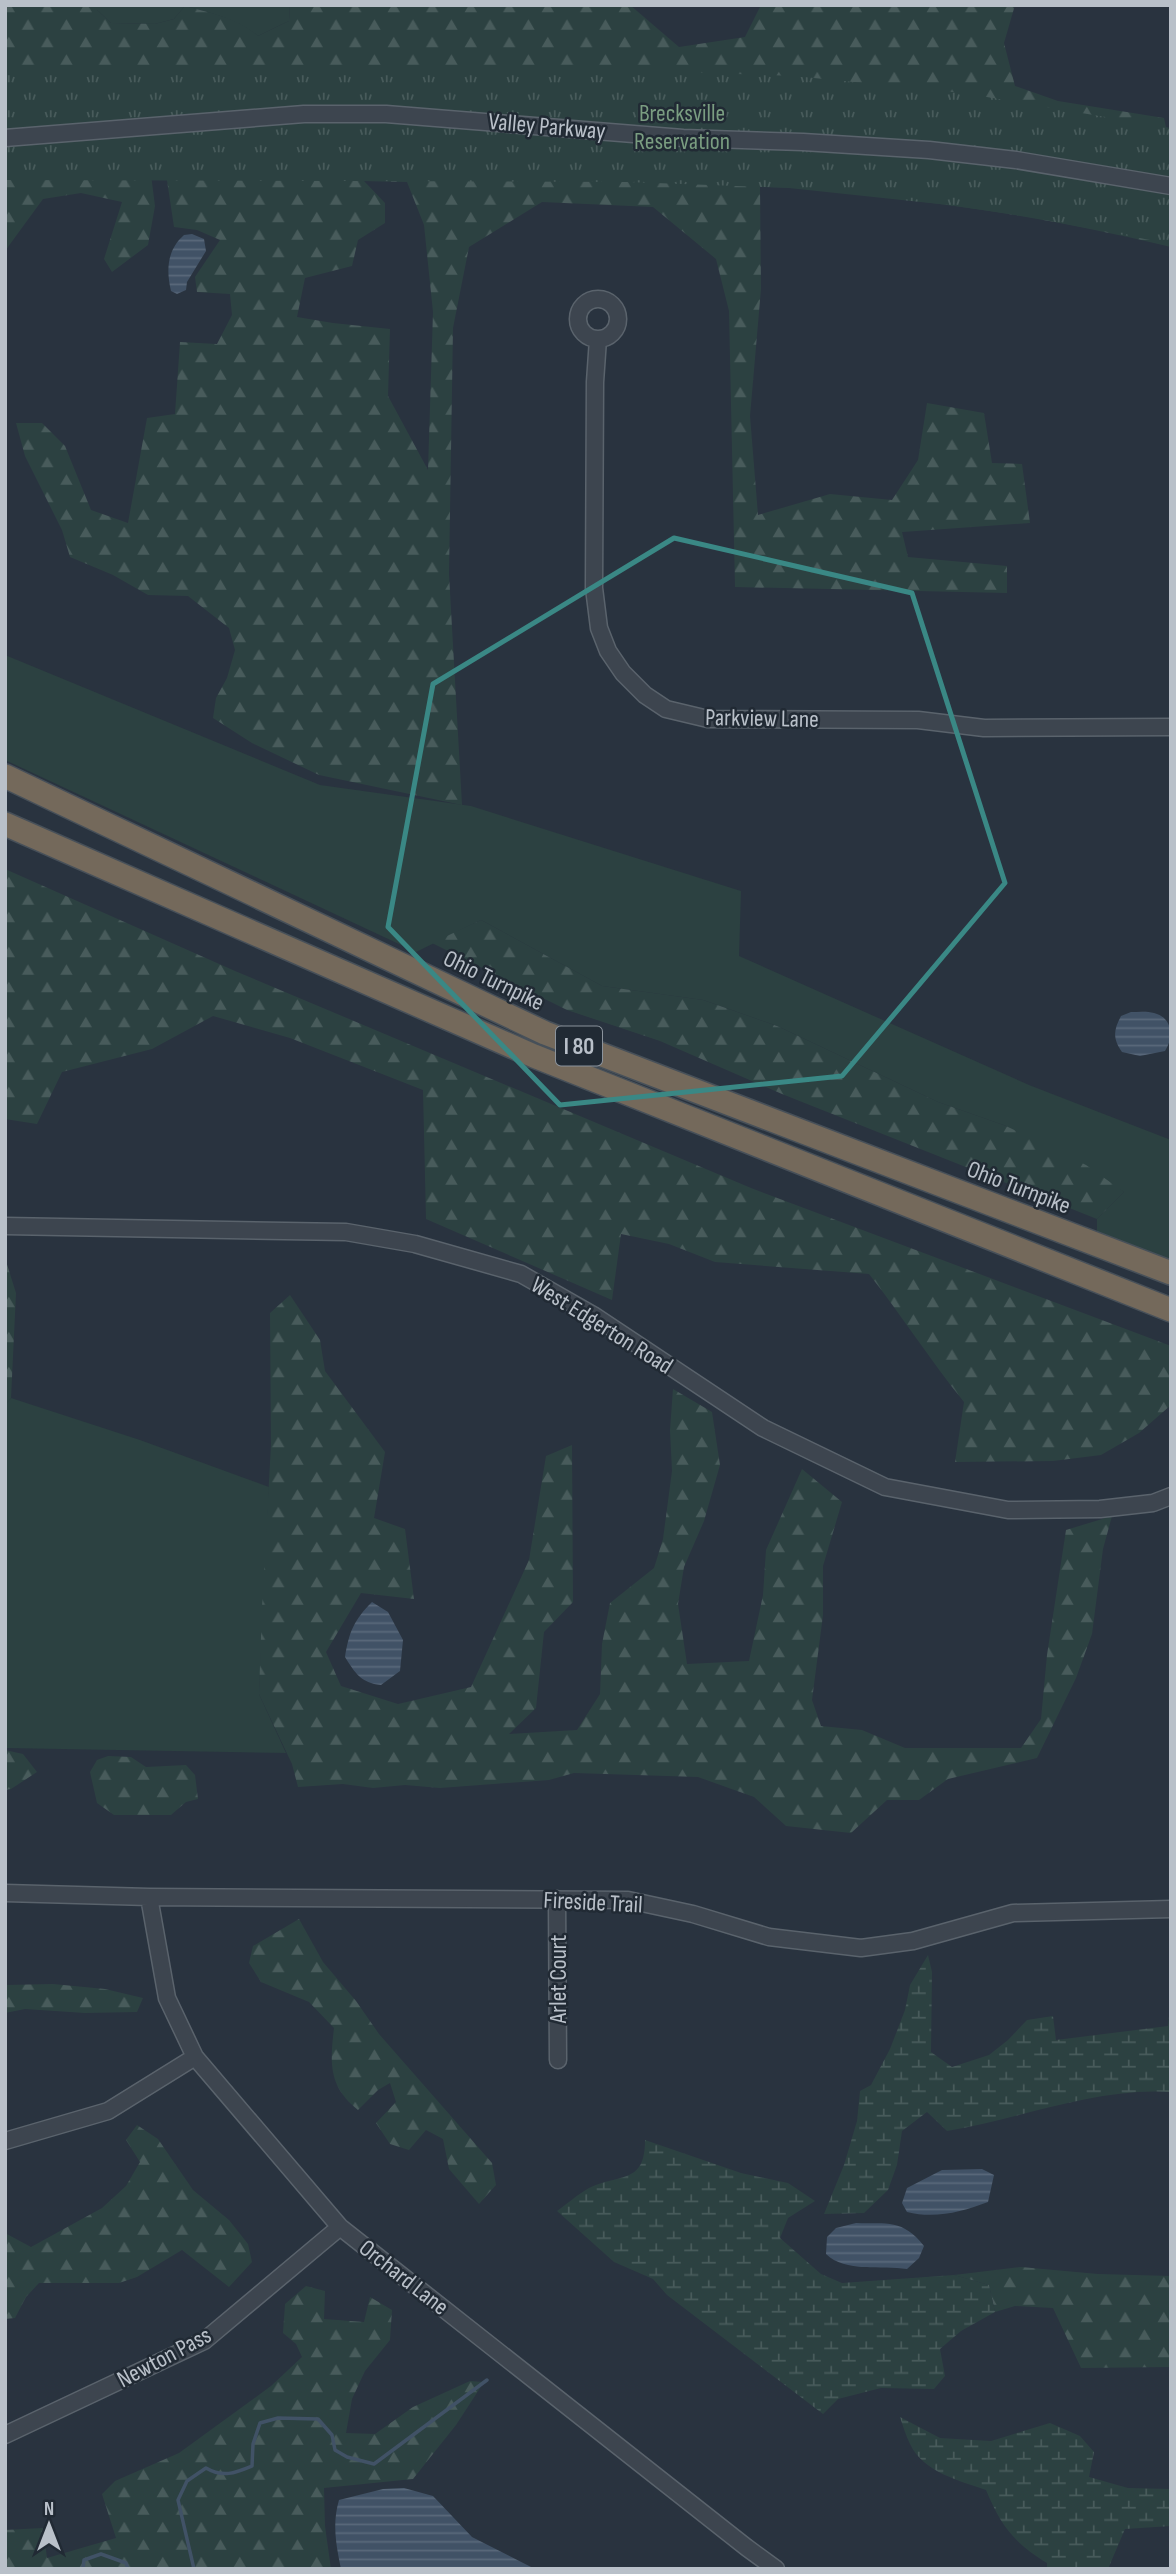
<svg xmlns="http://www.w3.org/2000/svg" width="1176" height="2574" viewBox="0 0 1176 2574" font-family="'Sofia Sans Condensed',sans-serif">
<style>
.green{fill:#2c4141}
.forest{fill:url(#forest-firs);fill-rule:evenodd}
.wetland{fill:url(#wetland-marsh)}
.park{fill:url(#park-tufts)}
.water{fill:url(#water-rules)}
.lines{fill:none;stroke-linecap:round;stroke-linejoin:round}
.stream{stroke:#415266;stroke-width:3.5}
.minor-casing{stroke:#5a636c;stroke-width:19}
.highway-casing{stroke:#475059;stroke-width:26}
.minor{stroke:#3d454f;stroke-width:16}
.highway{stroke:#74695b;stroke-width:23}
.marked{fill:none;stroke:#3a8885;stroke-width:5;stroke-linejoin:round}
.labels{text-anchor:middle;stroke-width:5;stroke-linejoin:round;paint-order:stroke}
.shield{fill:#212a34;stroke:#8b939c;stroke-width:2}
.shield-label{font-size:23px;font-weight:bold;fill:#b9c0c9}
.park-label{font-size:24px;fill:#7a9d81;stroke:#212a34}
.street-label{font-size:24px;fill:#b9c0c9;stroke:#212a34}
</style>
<defs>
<pattern id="forest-firs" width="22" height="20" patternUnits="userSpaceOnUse" patternTransform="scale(1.75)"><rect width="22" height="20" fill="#2c4141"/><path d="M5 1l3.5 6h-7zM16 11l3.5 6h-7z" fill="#485b5b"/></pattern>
<pattern id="wetland-marsh" width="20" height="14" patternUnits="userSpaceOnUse" patternTransform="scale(1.75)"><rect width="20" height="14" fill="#2c4141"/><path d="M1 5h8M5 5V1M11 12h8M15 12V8" fill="none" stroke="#485b5b"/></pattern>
<pattern id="park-tufts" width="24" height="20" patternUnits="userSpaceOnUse" patternTransform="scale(1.75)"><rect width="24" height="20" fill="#2c4141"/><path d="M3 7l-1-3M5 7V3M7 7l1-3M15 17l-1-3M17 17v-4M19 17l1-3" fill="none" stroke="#485b5b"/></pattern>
<pattern id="water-rules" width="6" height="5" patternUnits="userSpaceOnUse" patternTransform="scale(1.75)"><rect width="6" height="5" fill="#415266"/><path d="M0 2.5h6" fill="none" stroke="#5a697b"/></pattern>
</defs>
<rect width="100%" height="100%" fill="#29333f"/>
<!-- green -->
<path class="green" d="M97 5H290L289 21 258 36C237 19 211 13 185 6L174 19 155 24 111 23 97 10Z
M5 655 320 785 471 806 741 891 739 956 1029 1085 1171 1140V1260L1097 1232V1219L1124 1192 1006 1126 938 1102 777 1026 703 1000 602 986 481 920 416 952 5 760Z
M11 1398 140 1440 269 1487 259 1694 286 1753 5 1748V1405Z"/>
<!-- forest -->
<path class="forest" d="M5 5H97V10L111 23 155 24 174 19 185 6C211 13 237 18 258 36L289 21 290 5H630L679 47 745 37 761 5H1015L1004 43 1015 86 1058 101 1164 118 1170 147 5 108Z
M189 136 1171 219V247C1081 225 990 209 898 199 853 193 806 186 760 187L761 289 750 416 758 515 830 494 892 500 918 460 927 403 984 413 992 463 1022 464 1030 523 902 532 908 557 1007 566V593L735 587 729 311 716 259 653 207 542 202 469 247 453 328 449 574 462 805 319 775 252 743 213 718 216 698 227 678 235 650 229 628 188 596 148 595 113 575 70 557 62 530 25 456 16 423H42L65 446 91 510 128 523 147 418 175 414 180 342 217 344 232 315 230 294 197 292 195 277 220 240 197 230 174 227 165 167ZM364 181 407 182 424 225 433 312 428 470 388 396 390 329 333 323 297 317 305 278 352 266 358 240 385 223V203Z
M5 150 150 167 155 206 148 245 112 272 104 259 122 202 81 193 43 199 5 251Z
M5 869 235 971 751 1188 1171 1346V1405L1139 1433 1101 1455 1053 1461 955 1462 964 1402C930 1360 902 1316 869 1274L715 1262 669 1244 621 1234 612 1300 426 1219 423 1090 290 1038 213 1016 152 1049 62 1072 37 1124 5 1119Z
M481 920 602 986 703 1000 777 1026 938 1102 1006 1126 1086 1165 1124 1192 1097 1219 782 1094 660 1041 567 1010 432 943Z
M5 1258 16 1293 11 1398 5 1405Z
M290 1295 320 1340 325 1371 385 1452 374 1518 405 1529 414 1599 361 1593 326 1652 341 1686 398 1704 471 1687 529 1560 546 1456 572 1445 573 1602 544 1632 536 1708 509 1734 577 1730 600 1694 602 1644 610 1603 654 1568 663 1539 672 1471 670 1430 673 1389 712 1412 720 1465 704 1521 684 1567 678 1604 687 1664 749 1661 763 1595 766 1550 802 1469 842 1502 823 1566V1615L812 1700 821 1726 862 1730 905 1748H1021L1041 1719 1047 1655 1066 1530 1112 1516 1103 1549 1092 1634 1076 1678 1037 1758 948 1779 919 1800H887L851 1833 786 1826 754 1797 698 1777 574 1773 549 1780 440 1788 405 1785 373 1788 343 1784 298 1787 292 1764 259 1694 262 1607 271 1445 270 1313Z
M5 1750 23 1754 37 1772 11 1789 5 1790Z
M108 1756 131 1757 146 1767 186 1765 195 1775 198 1799 186 1802 171 1815H114L97 1803 90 1772 97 1760Z
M299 1919 323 1962 356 2001 379 2034 492 2163 496 2185 479 2204 449 2169 443 2139 426 2130 409 2150 390 2144 376 2123 396 2102 390 2083 378 2090 358 2110C328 2086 330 2063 334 2028L309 2002 261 1982 249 1963 253 1946Z
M53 1984 105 1989 143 1998 137 2012 85 2013 25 2009 5 2013V1985Z
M137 2125 158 2139 193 2190 229 2220 248 2244 252 2262 229 2287 182 2250 137 2277 119 2283H39L26 2297 15 2318 5 2319V2233L31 2247 102 2208 126 2186 140 2162 126 2140Z
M1021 2267 1098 2274 1171 2276V2367L1081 2368 1053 2308 1015 2306 995 2312 989 2285 954 2275Z
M306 2286 325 2291 324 2319 364 2322 370 2297 392 2310 390 2340 365 2371 352 2399 346 2433 375 2434 413 2407 470 2381 484 2382 456 2425 413 2479 324 2488 325 2526 331 2569H5V2530L43 2528 47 2558 116 2538 102 2494 115 2481 179 2453 271 2386 302 2357 296 2344 283 2333 285 2304Z"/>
<!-- wetland -->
<path class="wetland" d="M928 1955 932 1972 931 2052 952 2067 989 2055 1008 2040 1027 2020 1053 2016 1056 2040 1168 2026 1171 1998V2092C1096 2087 1020 2119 947 2131L927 2112 902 2131 897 2165 888 2190 864 2213 824 2214 844 2165 857 2121 860 2091 871 2085 890 2049 905 2010 910 1985Z
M645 2140 741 2173 788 2183 815 2201 788 2218 780 2238 821 2274 842 2283 954 2275 989 2285 995 2312 961 2331 940 2349 945 2376 934 2389 881 2388 838 2399 823 2414 667 2295 653 2279 614 2262 557 2211C567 2204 578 2194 589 2188 620 2173 645 2185 645 2140Z
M900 2417 940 2438 991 2441 1050 2423 1080 2436 1094 2452 1089 2477 1128 2488 1171 2489V2526L1125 2529 1108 2569H1047V2563C1014 2543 1001 2526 986 2490 960 2481 923 2472 910 2444 906 2436 903 2426 900 2417Z"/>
<!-- park -->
<path class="park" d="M5 67 628 70 794 76 963 93 1171 128V244L1029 217 949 205 789 188 628 182 5 180Z"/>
<!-- water -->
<path class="water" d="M192 234 204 239 206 251 187 282 186 290 177 294 171 291C166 270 167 250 184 235Z
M1131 1012C1138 1012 1147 1011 1154 1013 1173 1018 1174 1037 1165 1051L1140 1056 1122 1052C1113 1039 1113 1031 1121 1016Z
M372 1602 388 1612 403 1640 400 1671 381 1685C361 1683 355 1673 345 1657 349 1632 354 1620 372 1602Z
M982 2169 994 2175 988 2202C962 2212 935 2219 907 2212L902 2203 907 2188 942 2170Z
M856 2223C887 2224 903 2219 924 2246L919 2258 907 2269C882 2265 845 2273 826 2254L827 2237 836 2228Z
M404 2488 433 2496 472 2537 535 2569H341C336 2545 332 2524 339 2500L383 2489Z"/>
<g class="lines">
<!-- stream -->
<path class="stream" d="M83 2569 84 2560 101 2554 126 2563 128 2569
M194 2569 178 2500 187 2481 206 2468C223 2478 235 2473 252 2466L253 2444 260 2423 278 2418 318 2419 332 2435 335 2450 347 2457 374 2464 487 2380"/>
<!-- minor casing -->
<g class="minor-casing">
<path id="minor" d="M5 138 304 114H386L683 138 803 142 929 150 1016 160 1171 186
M578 319a20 20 0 1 1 40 0a20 20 0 1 1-40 0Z
M598 339 595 382 594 588 599 628 608 651 623 673 645 695 666 709 708 719 918 720 984 728 1171 727
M5 1226 346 1232 415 1244 521 1274 593 1315 763 1428 885 1487 1008 1510 1100 1509 1153 1503 1171 1496
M5 1893 149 1897 628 1900 693 1914 769 1937 861 1948 913 1941 1013 1913 1171 1909
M149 1897 167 1998 195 2057 340 2227 746 2547 776 2569
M557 1899 558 2060
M5 2141 108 2111 195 2057
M5 2435 204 2341 340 2227"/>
</g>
<!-- highway casing -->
<g class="highway-casing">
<path id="highway" d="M5 776 545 1033 1171 1273
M5 824 534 1056 1171 1310"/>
</g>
<!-- minor -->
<use href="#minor" class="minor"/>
<!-- highway -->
<use href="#highway" class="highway"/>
</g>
<!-- marked area -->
<path class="marked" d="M674 538 912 593 1005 883 842 1076 560 1105 388 927 433 684Z"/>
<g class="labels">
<!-- shield labels -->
<rect class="shield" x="556" y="1026.5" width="46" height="39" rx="5"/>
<g class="shield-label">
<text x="579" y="1054">I 80</text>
</g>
<!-- park labels -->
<g class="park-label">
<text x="682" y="121">Brecksville<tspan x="682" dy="28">Reservation</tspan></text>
</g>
<!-- street labels -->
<g class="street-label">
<text transform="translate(547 126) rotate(5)" y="8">Valley Parkway</text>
<text transform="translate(762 718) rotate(1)" y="8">Parkview Lane</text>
<text transform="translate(494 980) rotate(26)" y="8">Ohio Turnpike</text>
<text transform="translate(1019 1187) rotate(21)" y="8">Ohio Turnpike</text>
<text transform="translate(602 1325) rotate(32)" y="8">West Edgerton Road</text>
<text transform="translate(593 1902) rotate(3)" y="8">Fireside Trail</text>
<text transform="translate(558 1979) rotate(-90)" y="8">Arlet Court</text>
<text transform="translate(404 2277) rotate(38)" y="8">Orchard Lane</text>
<text transform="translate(164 2357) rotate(-28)" y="8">Newton Pass</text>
</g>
</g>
<!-- border -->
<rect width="1176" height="2574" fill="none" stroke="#b9c0c9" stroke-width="14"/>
<!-- north arrow -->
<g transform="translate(49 2525)" stroke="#212a34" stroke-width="5" paint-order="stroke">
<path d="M0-5L12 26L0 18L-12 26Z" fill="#b9c0c9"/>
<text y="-10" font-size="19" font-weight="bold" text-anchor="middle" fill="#b9c0c9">N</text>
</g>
</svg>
